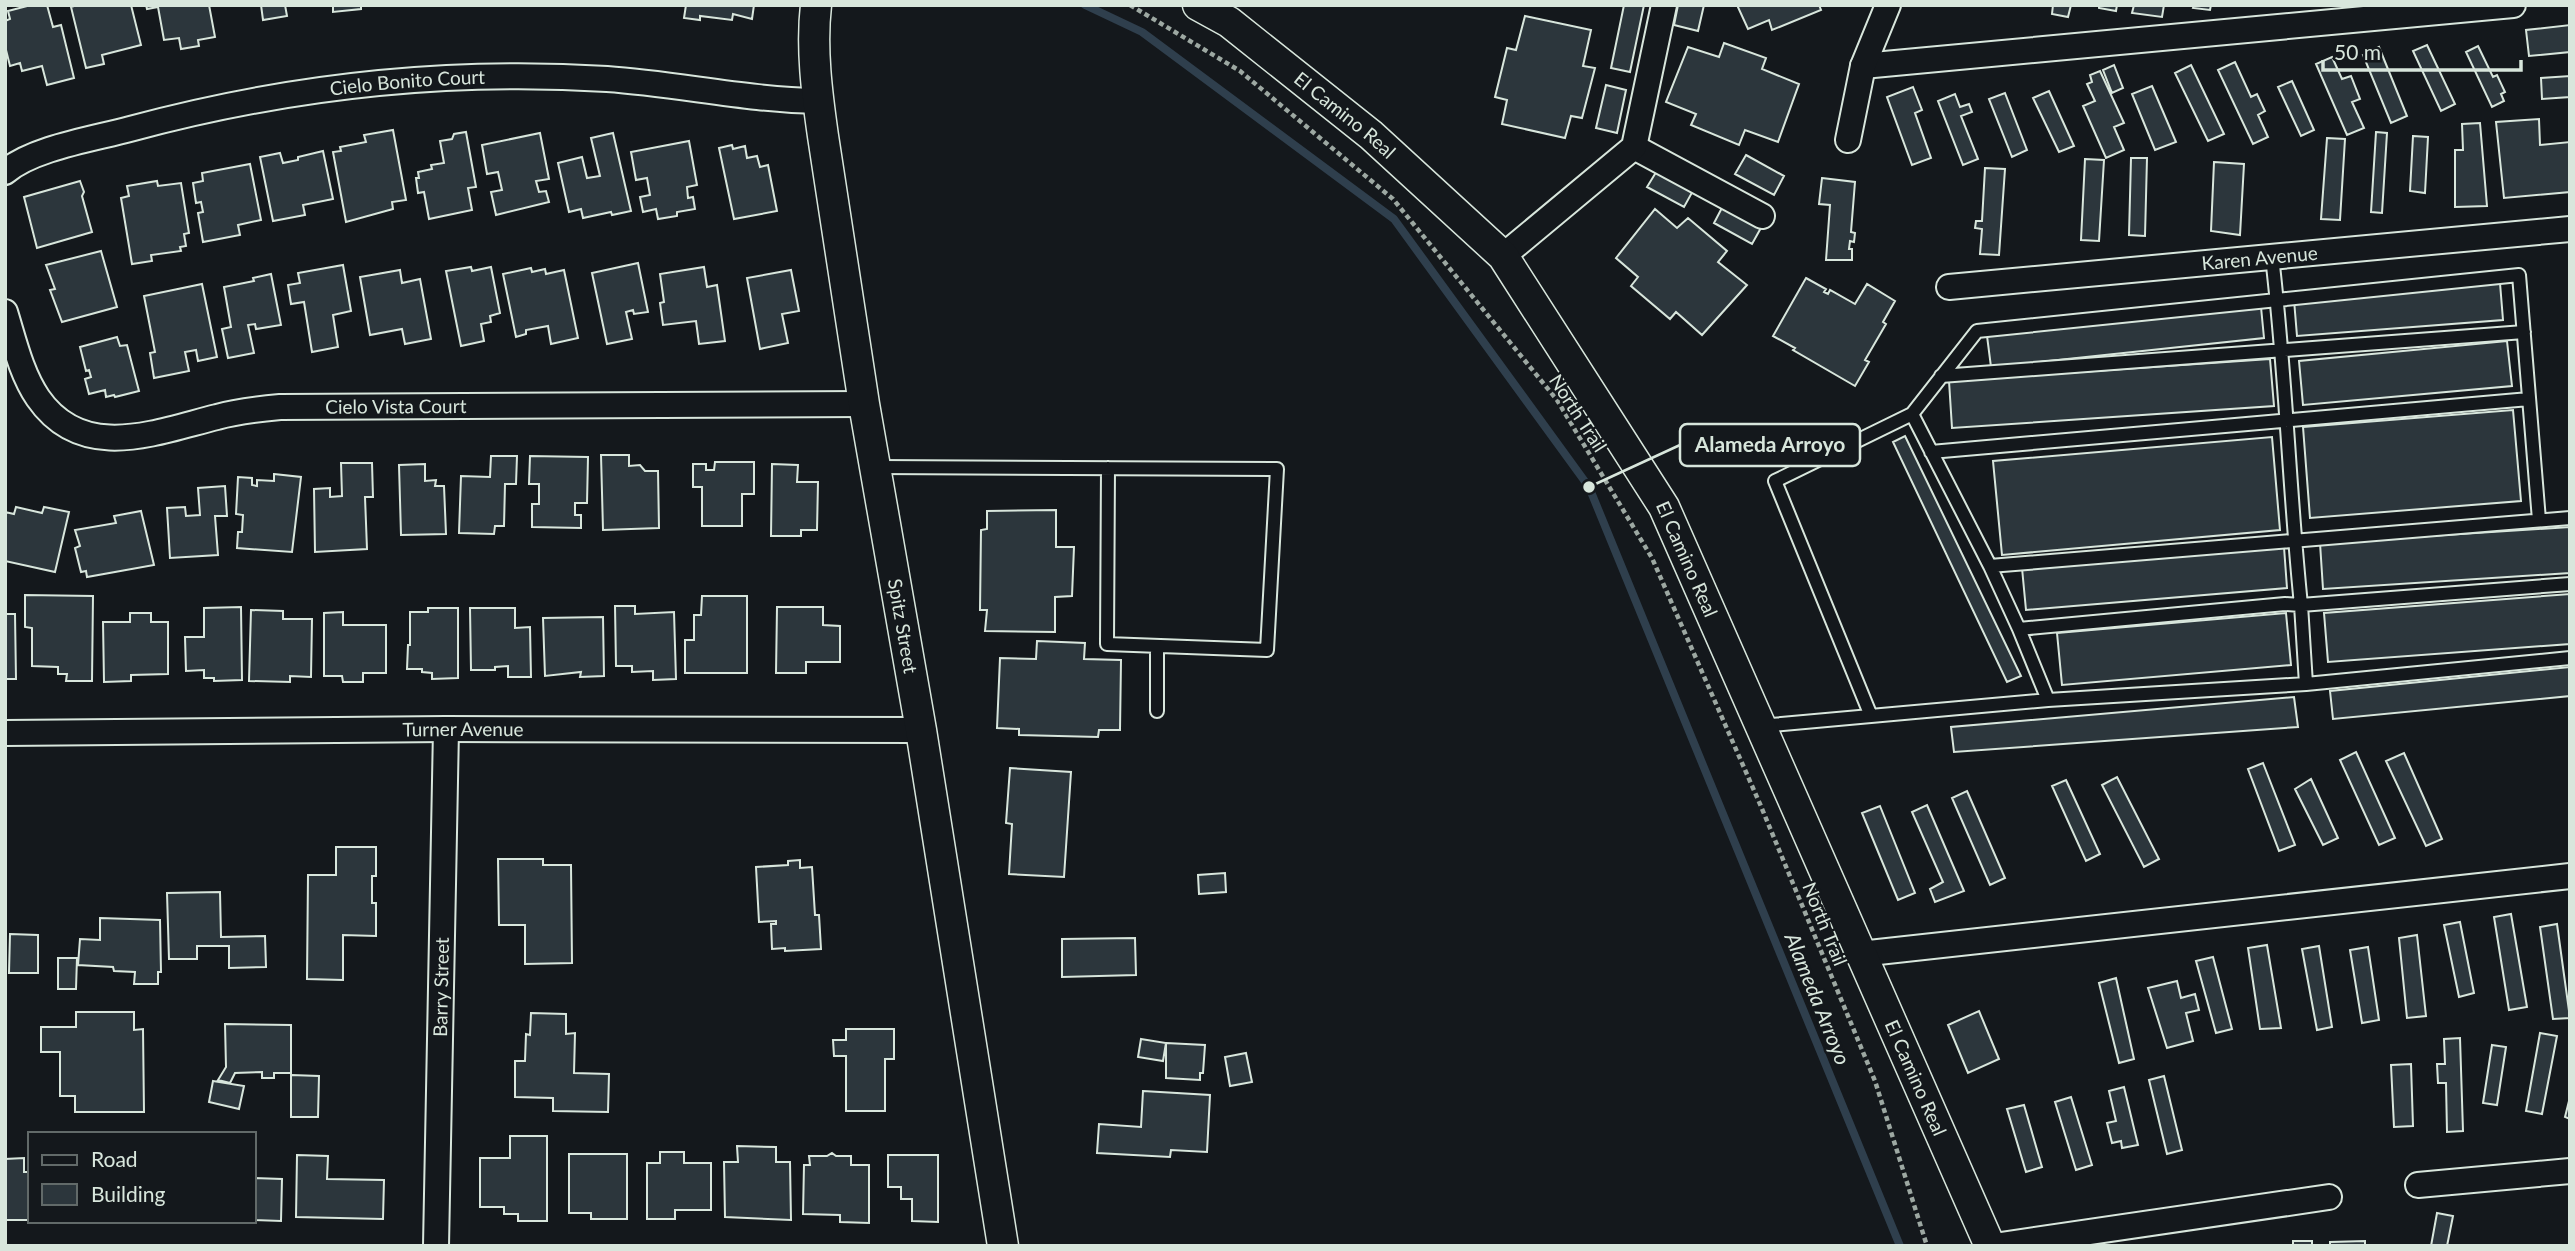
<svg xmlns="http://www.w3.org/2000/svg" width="2575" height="1251" viewBox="0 0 2575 1251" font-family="Lato,sans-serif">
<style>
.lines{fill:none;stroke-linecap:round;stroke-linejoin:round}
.stream{stroke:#2f3f4d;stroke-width:8}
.building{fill:#2c363c;stroke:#d8e6dc;stroke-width:2}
.service-casing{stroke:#d8e6dc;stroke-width:16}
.minor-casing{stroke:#d8e6dc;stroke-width:28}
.tertiary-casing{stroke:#d8e6dc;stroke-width:33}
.path{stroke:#9da8a2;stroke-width:4.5;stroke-dasharray:5 3.5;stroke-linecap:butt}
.service{stroke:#14181c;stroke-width:12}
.minor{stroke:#14181c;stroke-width:24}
.tertiary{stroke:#14181c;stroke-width:30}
.labels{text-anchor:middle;stroke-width:5;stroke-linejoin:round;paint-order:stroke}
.street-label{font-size:19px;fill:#d8e6dc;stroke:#14181c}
.water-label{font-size:21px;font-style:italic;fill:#d8e6dc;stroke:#14181c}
.leader{fill:none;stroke:#d8e6dc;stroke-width:2.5}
.callout-dot{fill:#d8e6dc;stroke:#14181c;stroke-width:2.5}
.callout{fill:#14181c;stroke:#d8e6dc;stroke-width:2.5}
.callout-label{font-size:21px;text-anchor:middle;font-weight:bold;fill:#d8e6dc}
</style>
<rect width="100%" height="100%" fill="#14181c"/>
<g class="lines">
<!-- stream -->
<path class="stream" d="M1085 5 1142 32 1394 219 1589 487 1900 1246"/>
</g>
<!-- building -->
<path class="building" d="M31 5H47L53 27 61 25 74 78 47 85 42 66 22 71 20 63 10 66 5 46V21L10 19 8 11Z
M77 5H131L141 45 102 55 104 64 86 68 71 7Z
M146 5H209L215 37 198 40 199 46 181 49 179 38 164 40 158 7 147 9Z
M261 5H285L287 16 263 20Z
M333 5H361V9L333 12Z
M686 5H754L752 19 733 14 732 20 700 16V20L684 18Z
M1624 5H1644L1630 72 1611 68Z
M1678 5H1704L1698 31 1674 25Z
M1737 5H1819L1821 10 1772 30 1769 20 1748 29Z
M2053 5H2071L2068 17 2052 14Z
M2099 5H2117L2116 11 2099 8Z
M2134 5H2164L2162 17 2132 13Z
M2194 5H2211L2210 10 2193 8Z
M1525 16 1591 30 1583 66 1595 68 1582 118 1571 116 1565 138 1502 124 1507 100 1495 97 1507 48 1516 50Z
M2570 25V52L2529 56 2526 30Z
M1724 43 1766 58 1762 69 1799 84 1778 142 1745 130 1739 145 1691 125 1696 114 1666 102 1688 47 1719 57Z
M2427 45 2455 104 2441 111 2413 51Z
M2478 46 2493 77 2497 75 2505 92 2501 94 2504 101 2492 107 2466 52Z
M2379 47 2407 116 2391 123 2363 55Z
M2332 57 2342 79 2351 76 2360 99 2352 102 2364 128 2347 135 2316 64Z
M2235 62 2251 97 2257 94 2265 111 2258 115 2268 137 2253 144 2218 70Z
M2114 65 2123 88 2112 93 2103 70Z
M2191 65 2224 134 2208 141 2175 73Z
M2100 71 2124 123 2114 127 2124 150 2106 158 2083 106 2095 101 2087 84 2092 82 2090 75Z
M2570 76V97L2542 99 2541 78Z
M2292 81 2314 130 2301 136 2278 87Z
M1606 85 1626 90 1617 133 1596 128Z
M2152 86 2176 142 2155 150 2132 94Z
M1913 87 1922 110 1915 113 1931 158 1912 165 1887 97Z
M2049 91 2074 146 2059 152 2033 98Z
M2005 93 2027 150 2012 157 1989 99Z
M1955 94 1960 107 1969 104 1972 112 1961 116 1978 159 1963 165 1938 101Z
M2539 119 2540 145 2570 142V192L2504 198 2496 122Z
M2480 123 2487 206 2455 207V150H2463L2462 124Z
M393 130 406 200 392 202 393 209 346 222 333 152 341 151 340 147 366 142 364 135Z
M466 132 476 187 468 188 472 210 429 219 424 192 418 193 416 178H419L418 172 432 169 431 165 444 163 440 141 452 139 454 134Z
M2376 132 2387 133 2382 213 2371 212Z
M540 133 549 179 536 181 539 192 546 191 549 202 496 215 491 192 502 190 498 172 487 174 482 145Z
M613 133 631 211 612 215 611 212 583 218 581 209 569 212 558 163 582 157 587 178 600 176 591 138Z
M2413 136 2428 137 2425 193 2410 191Z
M2327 138 2345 139 2340 220 2321 219Z
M689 141 697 185 687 187 688 198 693 197 695 209 677 212V216L658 219 656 209 643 212 640 197 650 195 647 178 636 180 631 152Z
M732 145 733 149 745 146 747 158 757 156 760 167 768 165 777 211 734 219 719 148Z
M323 151 333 199 303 205 305 215 273 221 260 157 280 153 283 163 298 160V157Z
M1746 155 1784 176 1774 195 1735 174Z
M2131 158H2147L2145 236 2129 235Z
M2085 159 2104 160 2099 241 2081 240Z
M2214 162 2244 164 2240 235 2211 231Z
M250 164 261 220 238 225 240 235 203 242 198 213 203 212 201 202 196 203 193 183 203 181 202 173Z
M1985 168 2005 169 1999 255 1980 254 1982 229 1975 228 1976 221H1982Z
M1658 169 1694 189 1684 207 1647 187Z
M1822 178 1855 182 1851 232 1855 233 1854 242 1850 241 1849 249H1852V260H1826L1830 205 1819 204Z
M80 181 84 192 82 196 92 232 37 248 24 197Z
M157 181 158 186 181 183 189 233 184 234 186 246 180 247 181 251 151 255 152 261 132 264 121 198 129 196 127 186Z
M1724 204 1762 226 1752 244 1714 223Z
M1655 209 1677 228 1688 218 1727 251 1718 262 1747 285 1702 335 1676 312 1670 319 1631 286 1638 277 1616 258Z
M101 251 117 307 62 322 50 290 55 289 46 265Z
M638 263 648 312 634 314 633 310 626 312 632 339 607 344 592 273Z
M343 265 351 311 333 315 338 347 312 352 304 302 291 304 288 285 300 283 298 273Z
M471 267 472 271 491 267 500 313 490 316 491 322 481 324 484 341 461 346 446 271Z
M704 267 707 287 717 285 725 341 699 344 696 321 663 325 660 303 664 302 660 274Z
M531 268 532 272 545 269 546 274 564 270 578 338 551 344 548 326 526 330V334L516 337 503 274Z
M400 270 402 283 420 279 431 339 405 344 402 329 370 335 360 277Z
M791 270 799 311 782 314 788 343 760 349 747 278Z
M271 274 281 325 256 329 255 324 248 325 254 353 228 358 222 329 231 327 224 287 254 281 253 278Z
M1806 278 1826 289 1824 292 1828 294 1830 290 1855 304 1867 284 1895 301 1883 322 1886 324 1865 360 1869 362 1855 386 1793 350 1795 348 1773 336Z
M2500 283 2503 320 2297 336 2294 300Z
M202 284 217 357 198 361 196 350 185 352 189 371 154 378 150 353 155 352 144 296Z
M2261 307 2264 338 1991 367 1987 336Z
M117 337 120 346 127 345 139 391 115 397 114 395 106 397 105 390 89 394 85 379 91 377 89 370 86 371 80 347Z
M2507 341 2512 386 2303 405 2299 361Z
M2270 359 2274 406 1952 428 1949 381Z
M2513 410 2521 501 2310 518 2303 427Z
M1905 436 2021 676 2007 682 1893 442Z
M2272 437 2280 530 2002 555 1993 461Z
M601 455H629V466L640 465 645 471H658L659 528 603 530Z
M491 456H517L516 484H505L504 526H495L494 534 459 533 461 476 490 477Z
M530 456 588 457 587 503H575V515H581V528L532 527V504H539V484H529Z
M715 462H754V494H742V526H702V487H693V464H706V470H714Z
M341 463H372L373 497H365L367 549 315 552 314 489 330 488V497L342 496Z
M425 464V481L436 480 435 486H444L446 534 401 535 399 465Z
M772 464 798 465 797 482H818L817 530H801V536H771Z
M274 474 301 477 292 552 237 548 238 532H242L243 515 236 514 238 477 252 478V485L257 486V480L274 481Z
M225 486 227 516H215L218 555 170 558 167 508 185 507 186 516 200 515 198 488Z
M16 507 42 513 44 507 69 512 55 572 5 561V512L14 514Z
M1056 510V547H1074L1072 596 1055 597V632L985 631 987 610H980L981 530 987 529V511Z
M141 511 154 565 87 577 86 571 81 572 75 548 80 546 75 530 116 523 114 516Z
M2570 527V573L2323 589 2320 543Z
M2284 547 2287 588 2026 610 2022 568Z
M2570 594V644L2328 662 2324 613Z
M25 595 93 596 92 681H66L67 674H58V667L32 666V628L25 627Z
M702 596H747V673H685V640H694V615H701Z
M615 606H635V614L674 612 676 679 653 680V671L632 672V666H616Z
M241 607 242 680 214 681V678H204V670L186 671 185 637H204V608Z
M777 607H823V625L840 626V662H806V673H776Z
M428 608H458V678L432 679V673L422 672V669H407L408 645H410V612H428Z
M470 608H515V628L530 627 531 677H508V666L495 667V670H471Z
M251 610 283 611V619H312L311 677 290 676V682L249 681Z
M343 612V625H386V673H363V682H343L342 676H324V613Z
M130 613H151V622H168V674L131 675V681L104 682 103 622H130Z
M2286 613 2291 665 2062 685 2057 633Z
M5 614H15L16 679H5Z
M603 617 604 676 580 677 581 672 545 676 543 618Z
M1037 641 1085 643 1084 659 1121 660 1120 730H1099L1098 737 1019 735V729L997 728 1000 658 1036 659Z
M2570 667V696L2333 719 2330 691Z
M2294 697 2298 727 1954 752 1951 727Z
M2356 752 2395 838 2379 845 2340 760Z
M2404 753 2442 839 2426 846 2386 761Z
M2263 763 2295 845 2279 851 2248 769Z
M1010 768 1071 772 1064 877 1009 874 1012 824 1006 823Z
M2117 777 2159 859 2144 867 2102 785Z
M2311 779 2338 838 2323 845 2295 789Z
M2066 780 2100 854 2086 861 2052 786Z
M1967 791 2005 878 1990 885 1952 798Z
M1927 805 1964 891 1935 902 1930 889 1943 882 1912 812Z
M1880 806 1915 893 1898 900 1862 813Z
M336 847H376V876H372V903H376V936L343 935V980L307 979 308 875H336Z
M498 859H543V865H571L572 963 525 964V925H499Z
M800 860V868L812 867 815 915H819L821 949 785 951V948L772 949 771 924H776V921L759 922 756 867 788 865V861Z
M1225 873 1226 892 1199 894 1198 875Z
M220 892 221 937 265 936 266 967 229 968V946H197V959H169L167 893Z
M2511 914 2527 1007 2509 1010 2494 917Z
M100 918 160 920 161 972H158V984H134L135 972 114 971 113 967 78 965 80 939 100 940Z
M2460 922 2474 993 2459 997 2444 925Z
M2557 924 2570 1018 2553 1019 2540 927Z
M10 934 38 935V973H9Z
M2417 935 2426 1016 2407 1018 2399 938Z
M1135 938 1136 975 1062 977V939Z
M2267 945 2281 1028 2260 1029 2248 948Z
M2319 946 2332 1027 2317 1030 2302 949Z
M2368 947 2379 1020 2362 1023 2350 950Z
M2213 957 2232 1029 2216 1033 2196 961Z
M58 958H77L76 989H58Z
M2116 978 2134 1059 2119 1063 2099 983Z
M2177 981 2181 998 2195 994 2199 1010 2186 1013 2193 1041 2167 1048 2148 988Z
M1979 1011 1999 1059 1968 1073 1948 1025Z
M76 1012H134V1030L143 1029 144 1112H75V1096H60V1052H41V1027H76Z
M531 1013 566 1014V1034L575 1033 574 1073 609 1074 608 1112 553 1111V1098L515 1097V1061H525L526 1034 530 1035Z
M225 1024 291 1025V1073H274V1078H262V1072L235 1073 230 1083 218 1080 226 1067Z
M846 1029H894V1059H885V1111H846V1056H834L833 1040H846Z
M2540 1033 2557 1036 2542 1114 2526 1111Z
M2460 1038 2463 1131 2447 1132 2446 1083H2438L2437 1064H2445L2444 1039Z
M1141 1039 1166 1043 1163 1061 1138 1057Z
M1166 1043 1205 1045 1203 1073H1200V1080L1166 1078Z
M2492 1045 2506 1047 2497 1105 2483 1103Z
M1246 1053 1252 1082 1230 1086 1225 1057Z
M2411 1064 2413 1126 2394 1127 2391 1065Z
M291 1075 319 1076 318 1117H291Z
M2164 1076 2182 1150 2167 1154 2149 1080Z
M213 1081 244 1086 239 1109 209 1102Z
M2124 1087 2138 1145 2122 1148 2121 1141 2112 1143 2107 1123 2116 1121 2109 1091Z
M1143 1091 1210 1095 1207 1152 1171 1150 1170 1157 1097 1153 1099 1124 1141 1127Z
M2071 1097 2092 1165 2076 1170 2055 1102Z
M2570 1097V1119L2565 1117Z
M2024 1105 2042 1167 2026 1172 2007 1109Z
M510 1136H547V1221H518V1214H504V1207H480V1158H510Z
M737 1146 776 1147V1162H790L791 1220 725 1217 724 1162H738Z
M660 1152H684V1163H711V1210H675V1219H647V1163H660Z
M832 1153 836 1156H851V1165H869V1223L840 1222V1215L803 1214 804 1165H810L809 1156H827Z
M569 1154H627V1219H591V1213H569Z
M297 1155 328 1156 327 1179 384 1180 383 1219 296 1217Z
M888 1155H938V1222L912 1221V1199H901V1187H888Z
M24 1158V1172H30V1220H5V1159Z
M254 1178 282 1179 281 1221 254 1220Z
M2437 1213 2453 1216 2447 1246H2431Z
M2293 1241H2312V1246H2293Z
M2365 1241V1246H2330V1242Z"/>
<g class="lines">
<!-- service casing -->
<g class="service-casing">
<path id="service" d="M1941 376 2524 332
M1931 452 2529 399
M876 467 1277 469 1267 650 1107 644 1108 468
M2539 520 2519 275 1977 331 1912 414 1990 566 2570 518
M1990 566 2019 629 2285 604 2301 605C2289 489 2286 373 2272 257
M2019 629 2048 700
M2306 684 2301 605 2570 584
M1157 711V646
M1871 716 1775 481 1912 414
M1760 726 2048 700 2306 684 2570 658"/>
</g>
<!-- minor casing -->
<g class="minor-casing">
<g id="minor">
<path d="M1863 66 2513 5"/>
<path d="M1848 140 1863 66 1888 5"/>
<path d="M1634 147 1762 216"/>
<path id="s1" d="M5 172C33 148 93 139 130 129 285 87 446 69 607 79 678 84 748 100 818 101"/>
<path d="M1503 256 1634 147 1664 5"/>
<path id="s2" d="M1949 287 2570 229"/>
<path id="s3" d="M5 312C14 341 21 373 38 398 83 463 156 432 217 417 238 411 259 409 280 407L864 404"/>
<path id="s4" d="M5 733 446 729 921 730"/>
<path d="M1860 954 2570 876"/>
<path d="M2418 1185 2570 1171"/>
<path id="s5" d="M436 1246 446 729"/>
<path d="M1994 1246 2329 1197"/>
</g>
</g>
<!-- tertiary casing -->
<g class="tertiary-casing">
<g id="tertiary">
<path id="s6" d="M816 5C811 48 817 94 823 136L864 404 921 730 1003 1246"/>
<path id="s7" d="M1198 5 1229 22 1371 135 1503 256 1664 507 1990 1246"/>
</g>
</g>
<!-- path -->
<path class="path" d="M1130 5 1240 71 1393 199 1557 400 1652 558 1760 804 1875 1081 1927 1246"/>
<!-- service -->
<use href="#service" class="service"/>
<!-- minor -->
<use href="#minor" class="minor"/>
<!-- tertiary -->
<use href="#tertiary" class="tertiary"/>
</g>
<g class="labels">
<!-- street labels -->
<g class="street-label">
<text dy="7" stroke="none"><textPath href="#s1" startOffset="415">Cielo Bonito Court</textPath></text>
<text dy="7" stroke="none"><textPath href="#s7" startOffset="184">El Camino Real</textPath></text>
<text dy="7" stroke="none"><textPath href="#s2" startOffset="312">Karen Avenue</textPath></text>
<text dy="7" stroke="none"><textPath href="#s3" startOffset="467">Cielo Vista Court</textPath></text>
<text transform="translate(1578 413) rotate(57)" y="7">North Trail</text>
<text dy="7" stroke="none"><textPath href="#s7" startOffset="751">El Camino Real</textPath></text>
<text dy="7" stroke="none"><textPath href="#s6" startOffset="628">Spitz Street</textPath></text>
<text dy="7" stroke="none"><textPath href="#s4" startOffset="458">Turner Avenue</textPath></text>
<text transform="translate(1825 924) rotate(68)" y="7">North Trail</text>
<text dy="7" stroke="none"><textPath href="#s5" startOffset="259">Barry Street</textPath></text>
<text dy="7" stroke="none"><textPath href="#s7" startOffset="1318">El Camino Real</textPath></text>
</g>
<!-- water labels -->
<g class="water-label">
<text transform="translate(1817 999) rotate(68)" y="7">Alameda Arroyo</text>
</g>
</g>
<!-- callouts -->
<path class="leader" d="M1589 487L1680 445"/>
<circle class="callout-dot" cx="1589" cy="487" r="7"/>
<rect class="callout" x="1680" y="424" width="180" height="42" rx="7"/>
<g class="callout-label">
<text x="1770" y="452">Alameda Arroyo</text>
</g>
<!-- border -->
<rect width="2575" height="1251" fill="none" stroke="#d8e6dc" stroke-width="14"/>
<!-- legend -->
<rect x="28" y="1132" width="228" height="91" fill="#14181c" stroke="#626a69" stroke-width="2"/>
<rect x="42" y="1155" width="35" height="10" fill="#14181c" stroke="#626a69" stroke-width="2"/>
<text x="91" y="1167" font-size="21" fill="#d8e6dc">Road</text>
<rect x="42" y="1184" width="35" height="21" fill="#2c363c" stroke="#626a69" stroke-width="2"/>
<text x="91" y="1202" font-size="21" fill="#d8e6dc">Building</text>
<!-- scale -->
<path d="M2323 60v10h198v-10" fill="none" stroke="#d8e6dc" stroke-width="3.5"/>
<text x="2334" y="60" font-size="21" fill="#d8e6dc" stroke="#14181c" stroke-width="5" paint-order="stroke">50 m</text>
</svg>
